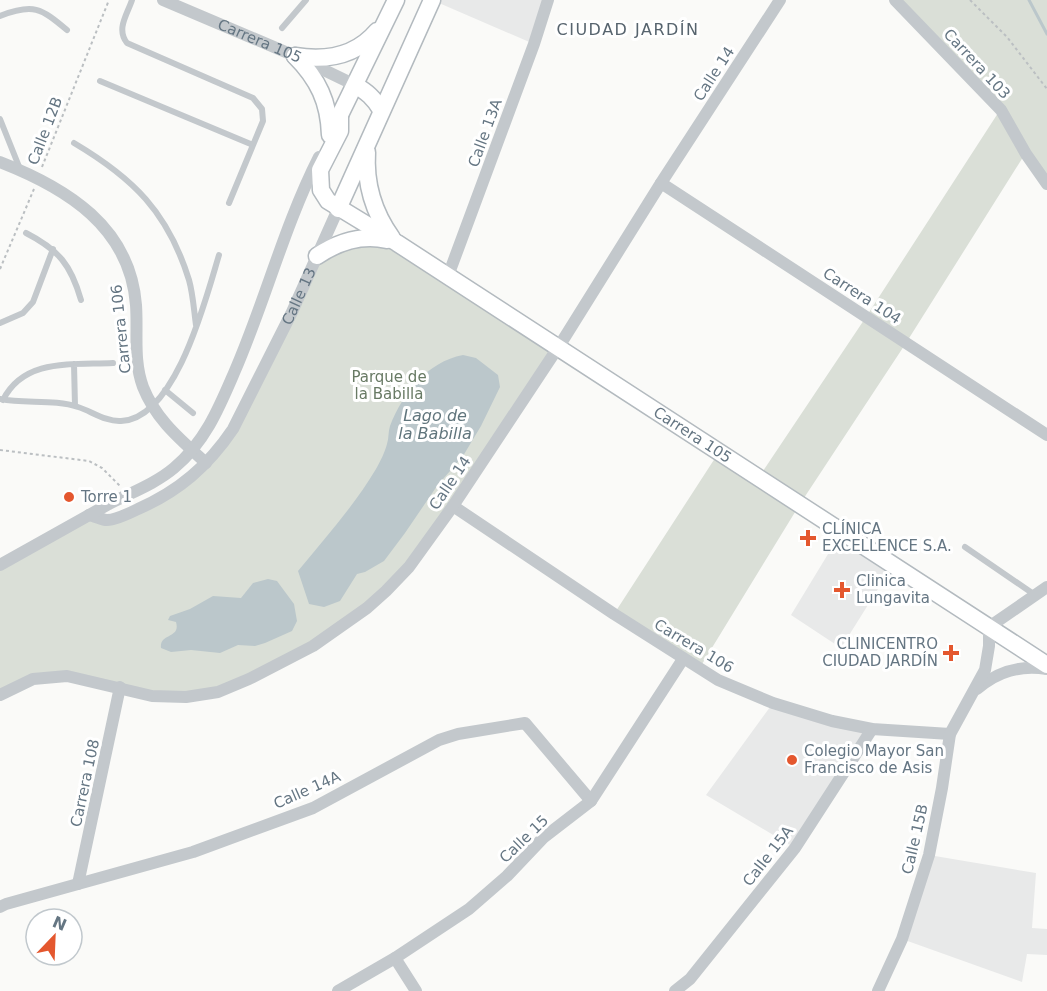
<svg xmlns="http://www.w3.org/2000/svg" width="1047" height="991" viewBox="0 0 1047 991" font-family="'DejaVu Sans',sans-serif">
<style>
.built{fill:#e8e9e9}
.green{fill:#dadfd7}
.water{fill:#bbc7cb}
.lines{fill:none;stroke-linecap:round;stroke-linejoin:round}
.stream{stroke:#bbc7cb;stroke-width:3}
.secondary-casing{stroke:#b3babf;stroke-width:19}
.path{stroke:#bbbfc2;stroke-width:2;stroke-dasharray:3 3;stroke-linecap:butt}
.lane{stroke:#c3c8cc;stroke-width:6}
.street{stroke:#c3c8cc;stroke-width:12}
.secondary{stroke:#fff;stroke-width:16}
.poi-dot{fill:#e4572e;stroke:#fff;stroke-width:2}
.labels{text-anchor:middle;stroke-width:6;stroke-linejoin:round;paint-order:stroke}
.street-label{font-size:15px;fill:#657683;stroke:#fff}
.park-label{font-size:15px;fill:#687a64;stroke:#fff}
.poi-label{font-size:15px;fill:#657683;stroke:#fff;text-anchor:start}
.neighbourhood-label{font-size:16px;letter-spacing:1.5px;fill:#57646e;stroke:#fff}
.water-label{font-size:16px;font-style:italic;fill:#60757c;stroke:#fff}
</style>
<rect width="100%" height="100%" fill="#fafaf8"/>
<!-- built -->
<path class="built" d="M432 0H548L534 44Z
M842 531 893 565 841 648 791 615Z
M773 703 872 729 795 848 706 795Z
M929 855 1036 873 1032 928 1047 929V955L1027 954 1022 982 902 939Z"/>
<!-- green -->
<path class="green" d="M895 0H1047V184L1025 154 906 343 800 504 699 669 614 614 719 452 759 477 866 317 1000 110Z
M380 239 558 347 431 539 367 608 249 679 186 697 67 676 33 679 0 695V565L79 520H108L162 499 222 445 317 256Z"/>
<!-- water -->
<path class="water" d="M463 355 476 358 498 375 500 387 481 426 463 456 437 486 405 533 384 561 365 572 357 574 340 601 324 607 309 604 298 571C325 538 354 506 376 469 380 462 385 452 387 444 389 438 388 432 390 426 403 393 427 362 463 355Z
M268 579 277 581 294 604 297 621 292 631 265 643 255 646 238 645 220 653 191 650 171 652 161 648C159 633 181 639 176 622L168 620 170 616 190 609 213 596 241 598 253 583Z"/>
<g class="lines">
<!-- stream -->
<path class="stream" d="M1029 0 1047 34"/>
<!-- secondary casing -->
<g class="secondary-casing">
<g id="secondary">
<path d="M295 56C326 61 356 56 377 31"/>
<path d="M295 56C318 79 329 102 330 135"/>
<path d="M355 85C367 92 374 98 381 110"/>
<path id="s3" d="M340 115V131L320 170 321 190 328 201 397 243 1047 665"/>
<path d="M336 123 396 0"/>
<path d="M367 152C365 183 374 213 392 238"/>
<path d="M338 209 432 0"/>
<path d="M317 256C338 242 361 234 387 240"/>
</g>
</g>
<!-- path -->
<path class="path" d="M970 0 1007 37 1047 89
M42 167 109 0
M0 269 34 189
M0 450 89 461 102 468 120 486"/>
<!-- lane -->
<path class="lane" d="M132 0C127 15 116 29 127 43L253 98 262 109 263 121 229 203
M0 16C33 3 41 8 67 30
M282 28 306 0
M100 81 253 145
M0 119 20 169
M74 143C133 178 168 212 189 280 193 294 194 311 196 325
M26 233C59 250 71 265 81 300
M0 323 23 313 33 302 53 249
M74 364 75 406
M165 390 193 413
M0 399C24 404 55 399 78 407 91 411 106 422 121 421 176 419 206 298 219 255
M3 400C24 358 72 365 113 363
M965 547 1035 595"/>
<!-- street -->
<g class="street">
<path id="s1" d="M163 0 295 56 355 85"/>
<path d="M895 0 1001 110 1026 154 1047 184"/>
<path d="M0 162C67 188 130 227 136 305 138 333 133 360 143 387 156 420 181 440 206 463"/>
<path d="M661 183 1047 435"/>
<path d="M448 276 534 44 548 0"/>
<path d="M453 506 614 614 718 680 773 703 832 721 872 729 950 734"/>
<path id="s2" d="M89 515C95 516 102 520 107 520 116 520 130 513 138 509 179 491 208 466 233 429L292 312 338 209"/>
<path d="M0 565C35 545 71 525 107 505 130 493 155 484 174 468 205 442 219 408 234 373 265 302 284 226 319 157"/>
<path d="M977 689C998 671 1020 665 1047 669"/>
<path d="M0 695 33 679 67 676 152 696 186 697 218 692 249 679 313 646 367 608 386 591 409 567 453 506 563 340 661 183 780 0"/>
<path d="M78 884 120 687"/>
<path d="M0 907 6 904 193 852 313 808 439 740 458 734 525 723 591 801"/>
<path d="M395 958 416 991"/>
<path d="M338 991 395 958 469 909 507 876 543 838 591 801 683 659"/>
<path d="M675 991 690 979 795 848 872 729"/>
<path d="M878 991 902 939 929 855 942 788 950 734 985 670 989 646V627L1047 587"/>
</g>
<!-- secondary -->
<use href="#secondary" class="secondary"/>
</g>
<!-- markers -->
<g class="poi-dot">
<circle cx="69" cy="497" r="6"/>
<path d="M805 529h6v6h6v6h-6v6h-6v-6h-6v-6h6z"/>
<path d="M839 581h6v6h6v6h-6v6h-6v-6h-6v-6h6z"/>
<path d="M948 644h6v6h6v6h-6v6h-6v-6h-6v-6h6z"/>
<circle cx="792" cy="760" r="6"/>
</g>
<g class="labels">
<!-- street labels -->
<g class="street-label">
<text dy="5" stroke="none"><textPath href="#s1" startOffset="105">Carrera 105</textPath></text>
<text transform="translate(977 64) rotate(47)" y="5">Carrera 103</text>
<text transform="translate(714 74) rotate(-57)" y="5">Calle 14</text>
<text transform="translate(45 131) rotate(-69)" y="5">Calle 12B</text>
<text transform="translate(485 133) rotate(-70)" y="5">Calle 13A</text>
<text transform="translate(862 296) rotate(33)" y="5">Carrera 104</text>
<text dy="5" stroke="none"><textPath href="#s2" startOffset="326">Calle 13</textPath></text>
<text transform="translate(121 329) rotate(-96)" y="5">Carrera 106</text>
<text dy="5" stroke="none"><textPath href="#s3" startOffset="526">Carrera 105</textPath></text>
<text transform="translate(450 483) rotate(-56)" y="5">Calle 14</text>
<text transform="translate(694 646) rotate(31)" y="5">Carrera 106</text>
<text transform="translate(85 783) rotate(-78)" y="5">Carrera 108</text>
<text transform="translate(307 790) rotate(-24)" y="5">Calle 14A</text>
<text transform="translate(524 839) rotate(-44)" y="5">Calle 15</text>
<text transform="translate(915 839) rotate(-77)" y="5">Calle 15B</text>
<text transform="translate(768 856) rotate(-52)" y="5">Calle 15A</text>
</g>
<!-- park labels -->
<g class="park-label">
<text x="389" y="382">Parque de<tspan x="389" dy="17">la Babilla</tspan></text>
</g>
<!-- poi labels -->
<g class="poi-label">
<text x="81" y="502">Torre 1</text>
<text x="822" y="534">CLÍNICA<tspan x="822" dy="17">EXCELLENCE S.A.</tspan></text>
<text x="856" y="586">Clinica<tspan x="856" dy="17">Lungavita</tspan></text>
<text x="938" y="649" text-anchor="end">CLINICENTRO<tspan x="938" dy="17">CIUDAD JARDÍN</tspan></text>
<text x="804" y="756">Colegio Mayor San<tspan x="804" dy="17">Francisco de Asis</tspan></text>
</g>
<!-- neighbourhood labels -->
<g class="neighbourhood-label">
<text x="628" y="35">CIUDAD JARDÍN</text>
</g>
<!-- water labels -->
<g class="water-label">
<text x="435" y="421">Lago de<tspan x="435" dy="18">la Babilla</tspan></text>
</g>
</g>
<!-- north arrow -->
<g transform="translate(54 937) rotate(23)"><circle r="28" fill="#ffffff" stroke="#c1c8cd" stroke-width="1.5"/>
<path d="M0-4.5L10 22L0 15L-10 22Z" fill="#e4572e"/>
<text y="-9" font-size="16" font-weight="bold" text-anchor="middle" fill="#657683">N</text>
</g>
</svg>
